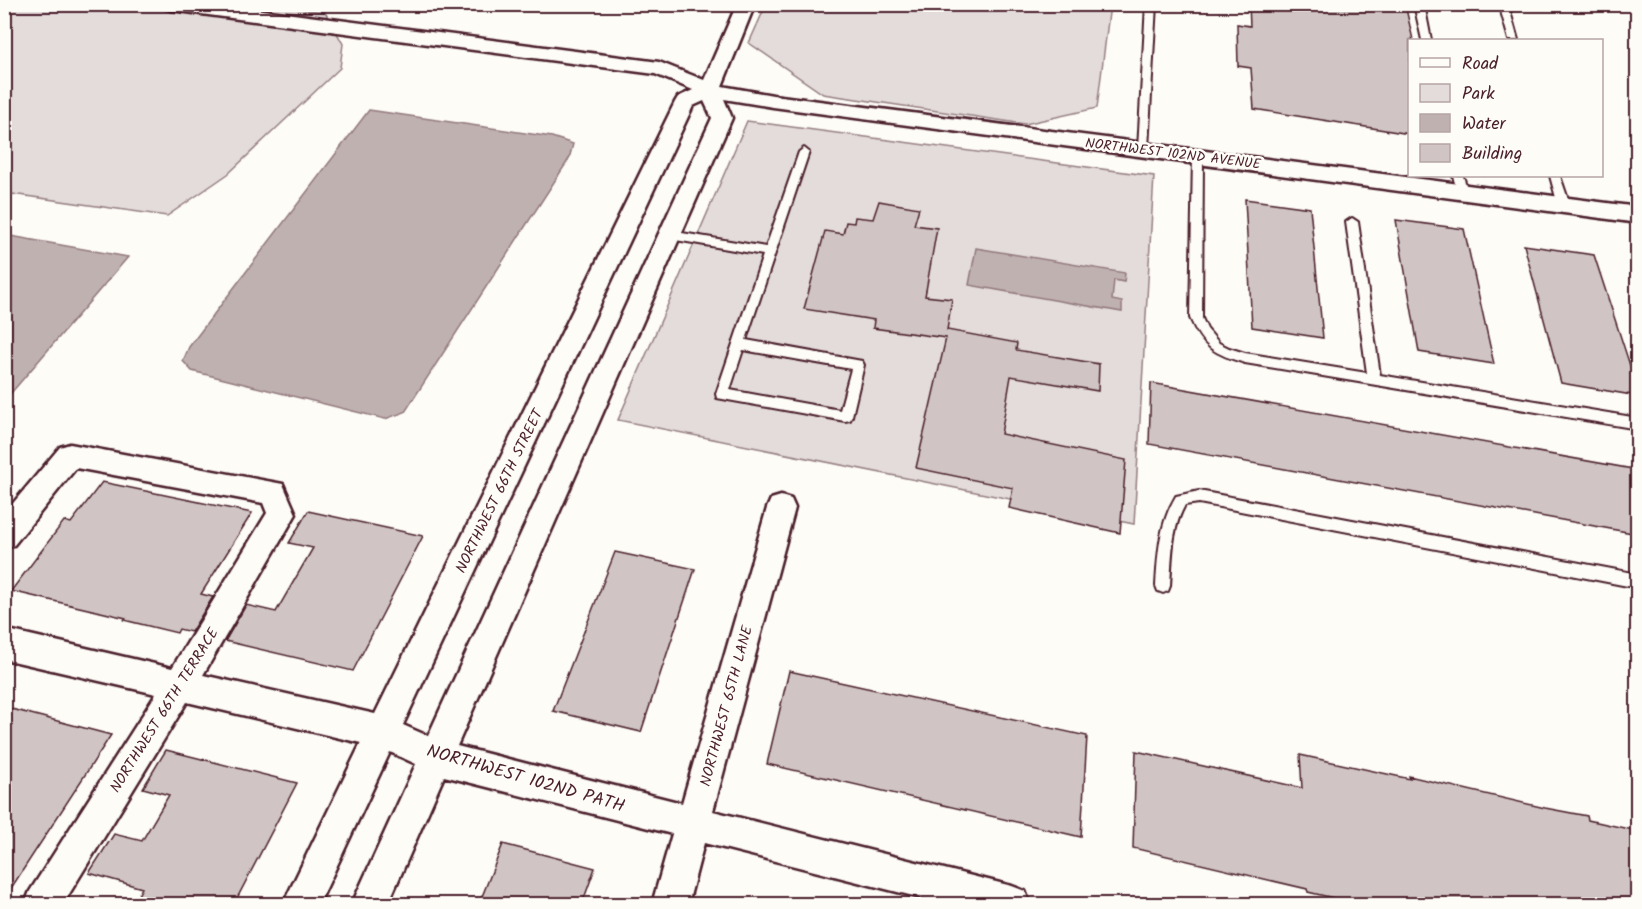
<svg xmlns="http://www.w3.org/2000/svg" width="1642" height="909" viewBox="0 0 1642 909" font-family="Kalam,sans-serif">
<style>
.green{fill:#e3dcda;stroke:#967e82;stroke-width:1.5}
.water{fill:#c0b1b1;stroke:#91777b;stroke-width:1.5}
.building{fill:#d0c5c4;stroke:#4a1f2b;stroke-width:1.5}
.lines{fill:none;stroke-linecap:round;stroke-linejoin:round}
.lane-casing{stroke:#4a1f2b;stroke-width:4}
.street-casing{stroke:#4a1f2b;stroke-width:5}
.lane{fill:#fdfcf7;fill-rule:evenodd}
.street{fill:#fdfcf7;fill-rule:evenodd}
.labels{text-anchor:middle;stroke-width:5;stroke-linejoin:round;paint-order:stroke}
.far-street-label{font-size:14px;fill:#4a1f2b;stroke:#fdfcf7}
.street-label{font-size:15px;fill:#4a1f2b;stroke:#fdfcf7}
.near-street-label{font-size:18px;fill:#4a1f2b;stroke:#fdfcf7}
</style>
<rect width="100%" height="100%" fill="#fdfcf7"/>
<filter id="ink" filterUnits="userSpaceOnUse"><feTurbulence type="fractalNoise" baseFrequency=".0167" numOctaves="2"/><feDisplacementMap in="SourceGraphic" scale="12" xChannelSelector="R" yChannelSelector="G"/><feConvolveMatrix kernelMatrix="1 2 1 2 8 2 1 2 1" color-interpolation-filters="sRGB"/></filter>
<g filter="url(#ink)">
<!-- green -->
<path class="green" d="M5 5H268L325 12 343 44 340 68 228 174 167 216 5 193Z
M766 5H1110L1097 108 1025 124 823 94 749 43Z
M747 121 1154 176 1134 524 618 420Z"/>
<!-- water -->
<path class="water" d="M369 110 552 137 573 144 569 159 405 412 385 419 192 371 183 361 189 347Z
M5 235 128 257 5 400 4 235Z
M976 248 1125 273 1124 282 1114 280 1112 300 1122 302V312L969 285Z"/>
<!-- building -->
<path class="building" d="M1249 4H1405L1413 40H1410V134L1254 109 1251 68 1238 66 1237 24 1250 26Z
M1245 199 1310 208 1323 338 1252 327Z
M879 201 919 208 914 225 937 228 925 296 952 299 947 330 1017 343 1016 350 1099 364 1098 391 1011 376 1001 434 1126 460 1120 533 1009 508 1013 488 916 468 946 338 873 328 874 320 804 309 825 231 843 234 846 222 854 223 855 217 873 219Z
M1396 220 1464 229 1494 364 1419 352Z
M1524 245 1594 255 1638 390V396L1561 383Z
M1151 383 1638 470V534L1149 444Z
M102 482 252 513 201 594 213 597 191 632 179 629 177 633 124 620 126 618 11 591 64 521 71 523Z
M308 511 423 536 353 671 225 641 246 605 276 612 313 548 289 543Z
M615 552 695 569 641 732 553 711Z
M789 671 1087 736 1081 837 767 764Z
M4 707 111 735 4 899Z
M166 750 297 783 234 904H133L142 888 89 873 114 834 142 841 169 795 143 788Z
M1136 751 1302 788 1300 755 1410 779 1409 776 1545 808 1587 816 1588 820 1638 831V904H1359L1308 892 1307 889 1133 848Z
M503 844 595 868 582 904H479Z"/>
<g class="lines">
<!-- lane casing -->
<g class="lane-casing">
<path id="lane" d="M1146 4H1156L1148 149 1143 153 1138 149Z
M1414 4H1424L1431 40H1422Z
M1499 4H1508L1518 40H1509Z
M804 148 809 152 746 340 862 361 864 365 852 416 850 420 845 421 717 398 716 394 763 255 670 239 664 235 670 231 766 247 799 152ZM743 350 851 369 840 410 730 390Z
M1198 153 1203 157 1202 318 1207 329 1219 343 1229 348 1245 353 1367 373 1346 222 1352 218 1358 222 1380 375 1638 418V429L1245 363C1215 354 1203 348 1190 318L1193 157Z
M1453 176H1463L1468 191 1466 194H1458Z
M1550 176H1560L1570 205 1568 208 1564 209 1558 205Z
M1199 491 1638 574V588L1199 503 1185 505C1171 530 1172 558 1170 586L1168 591 1163 593 1158 591 1156 586C1158 554 1159 524 1176 496Z"/>
</g>
<!-- street casing -->
<g class="street-casing">
<path id="street" d="M162 4H217L659 62 704 80 737 4H755L722 86 773 95 1638 207V223L773 107 724 99 732 118 457 746 682 803 767 508 771 499 781 496 791 499 795 508 713 811 1012 886 1025 891 1030 904H945L704 843 688 904H652L672 834 444 776 388 904H352L416 764 390 752 319 904H283L361 743 187 702 63 904H25L30 891 156 694 4 659V629L172 668 267 513 263 503 76 468 14 545 4 549V514L60 447 70 444 283 484 296 514 203 675 375 714 675 102 678 97 693 90 655 74 171 10 164 8ZM704 101 712 118 428 736 403 725 693 106Z"/>
</g>
<!-- lane -->
<use href="#lane" class="lane"/>
<!-- street -->
<use href="#street" class="street"/>
</g>
</g>
<g class="labels">
<!-- far-street labels -->
<g class="far-street-label">
<text transform="translate(1173 153) rotate(7)" y="5">NORTHWEST 102ND AVENUE</text>
</g>
<!-- street labels -->
<g class="street-label">
<text transform="translate(499 491) rotate(-64)" y="5">NORTHWEST 66TH STREET</text>
<text transform="translate(726 706) rotate(-75)" y="5">NORTHWEST 65TH LANE</text>
<text transform="translate(164 710) rotate(-58)" y="5">NORTHWEST 66TH TERRACE</text>
</g>
<!-- near-street labels -->
<g class="near-street-label">
<text transform="translate(526 778) rotate(16)" y="6">NORTHWEST 102ND PATH</text>
</g>
</g>
<!-- margin -->
<rect width="1642" height="909" fill="none" stroke="#fdfcf7" stroke-width="24"/>
<rect x="12" y="12" width="1618" height="885" fill="none" stroke="#4a1f2b" stroke-width="2" filter="url(#ink)"/>
<!-- legend -->
<rect x="1408" y="39" width="195" height="138" fill="#fdfcf7" stroke="#b5a4a5" stroke-width="1.5"/>
<rect x="1420" y="58" width="30" height="9" fill="#fdfcf7" stroke="#b5a4a5" stroke-width="1.5"/>
<text x="1462" y="69" font-size="18" fill="#4a1f2b">Road</text>
<rect x="1420" y="84" width="30" height="18" fill="#e3dcda" stroke="#b5a4a5" stroke-width="1.5"/>
<text x="1462" y="99" font-size="18" fill="#4a1f2b">Park</text>
<rect x="1420" y="114" width="30" height="18" fill="#c0b1b1" stroke="#b5a4a5" stroke-width="1.5"/>
<text x="1462" y="129" font-size="18" fill="#4a1f2b">Water</text>
<rect x="1420" y="144" width="30" height="18" fill="#d0c5c4" stroke="#b5a4a5" stroke-width="1.5"/>
<text x="1462" y="159" font-size="18" fill="#4a1f2b">Building</text>
</svg>
